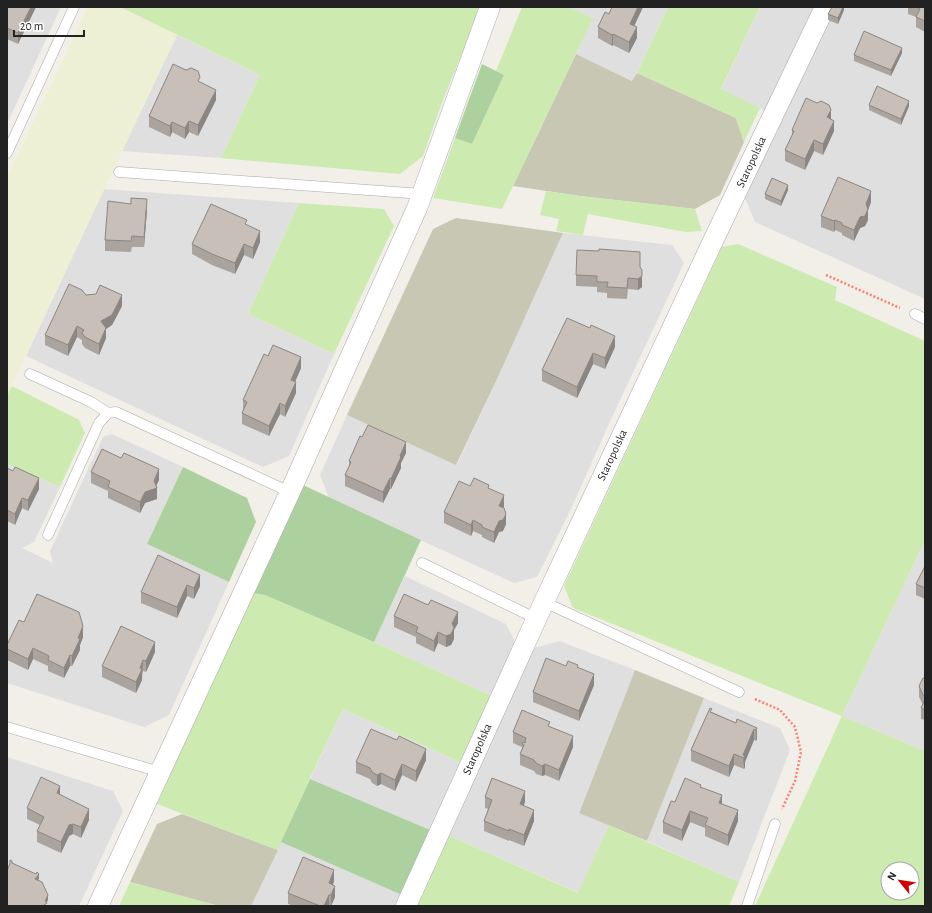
<svg xmlns="http://www.w3.org/2000/svg" width="932" height="913" viewBox="0 0 932 913" font-family="'Alegreya Sans',sans-serif">
<style>
.residential{fill:#e0dfdf}
.construction{fill:#c7c7b4}
.farmland{fill:#eef0d5}
.grass{fill:#cdebb0;fill-rule:evenodd}
.forest{fill:#add19e}
.lines{fill:none;stroke-linecap:round;stroke-linejoin:round}
.service-casing{stroke:#a9a9a9;stroke-width:11}
.minor-casing{stroke:#a9a9a9;stroke-width:21}
.path{stroke:#fa8072;stroke-width:2.5;stroke-dasharray:2 2;stroke-linecap:butt}
.service{stroke:#fff;stroke-width:10}
.minor{stroke:#fff;stroke-width:20}
.wall{fill:#aba49e}
.shaded-wall{fill:#8b8681}
.building{fill:#c7bfb8;stroke:#8b8681}
.labels{text-anchor:middle;stroke-width:3;stroke-linejoin:round;paint-order:stroke}
.street-label{font-size:12px;fill:#222;stroke:#fff}
</style>
<rect width="100%" height="100%" fill="#f2efe9"/>
<!-- residential -->
<path class="residential" d="M7 7H61L7 124Z
M568 7H668L633 81 576 54 592 18Z
M760 7H819L769 113 721 90Z
M833 7H925V299L755 222 745 198Z
M177 35 260 75 221 158 122 151Z
M104 189 299 203 248 314 334 354 289 456 263 467 26 356Z
M563 233 672 245 684 263 607 428 571 509 537 577 514 583 329 498 320 475 347 415 457 465 497 379Z
M112 434 183 467 147 544 229 582 169 715 144 727 7 683V464L60 487 34 542 22 548 53 563 50 551 103 437Z
M925 540V751L842 716Z
M405 576 506 624 516 644 492 696 374 642Z
M559 641 635 670 579 812 609 825 579 893 448 835 534 648Z
M704 698 780 728 790 750 739 882 647 841Z
M343 709 462 763 430 830 310 779Z
M7 757 113 791 123 811 79 906H7Z
M281 842 402 895 396 906H251Z"/>
<!-- construction -->
<path class="construction" d="M576 54 632 81 637 73 736 118 744 142 720 195 695 209 580 196 513 186Z
M456 218 563 233 497 379 456 465 347 415 433 229Z
M635 670 704 698 647 841 579 813Z
M182 814 278 850 251 906H219L130 882 157 824Z"/>
<!-- farmland -->
<path class="farmland" d="M88 7H120L177 35 7 396V177Z"/>
<!-- grass -->
<path class="grass" d="M120 7H481L443 100 423 156 400 174 221 158 260 75Z
M522 7H568L593 18 502 209 433 198 455 138 472 144 504 75 496 71Z
M668 7H760L721 89 760 108 744 142 736 118 637 73Z
M546 191 580 196 695 209 702 231 686 232 588 214 583 235 556 231 559 219 540 215Z
M299 203 384 209 394 226 334 354 248 314Z
M738 244 837 287 835 300 925 341V540L842 716 925 751V906H755L842 716 573 608 564 586 722 247ZM888 869H912V893H888Z
M12 386 79 420 85 433 60 487 7 464V396Z
M253 593 265 595 374 642 492 696 462 763 343 709 310 778 278 850 157 804Z
M609 825 739 882 729 906H416L448 835 578 893Z
M130 882 219 906H119Z"/>
<!-- forest -->
<path class="forest" d="M482 64 504 75 472 144 455 138Z
M183 467 247 498 256 522 229 582 147 544Z
M303 485 421 540 374 642 265 595 253 593Z
M310 779 430 830 402 895 281 842Z"/>
<g class="lines">
<!-- service casing -->
<g class="service-casing">
<path id="service" d="M7 153 74 7
M119 172 423 194
M915 314 925 319
M30 374 91 402 108 413
M48 535 99 423 108 413 116 412 290 492
M422 563 537 619
M544 602 739 692
M7 727 160 772
M747 906 775 824"/>
</g>
<!-- minor casing -->
<g class="minor-casing">
<path id="minor" d="M98 906 290 492 417 208 490 7
M406 906 544 602 712 243 825 7"/>
</g>
<!-- path -->
<path class="path" d="M826 275 900 308
M755 699 780 710 795 727 801 752 795 781 782 809"/>
<!-- service -->
<use href="#service" class="service"/>
<!-- minor -->
<use href="#minor" class="minor"/>
</g>
<!-- wall -->
<path class="wall" d="M7 7H36L18 44 7 39Z
M643 7 634 26 637 38 629 53 613 45 612 46 598 38V27L609 14Z
M844 7V10L838 24 828 20V14Z
M908 7H925V32L916 27V17L908 14Z
M902 53 891 76 854 61V55Z
M200 82 216 100 198 136 189 132 185 139 172 132 170 137 149 127V116Z
M869 105 909 106 901 125 869 110Z
M831 119 834 131 823 155 814 151 805 170 785 161V150L792 136V130Z
M788 190 781 206 765 199V194Z
M871 202 868 210V220L865 226 860 228 854 241 842 235V233L835 230 834 232 821 227V216Z
M147 210 144 247H132L131 252 105 251V240Z
M247 225 260 242 253 259 244 255 235 274 212 265 192 254V244Z
M599 251 640 262V268L642 281V287L638 290 628 289 627 299 607 298V293L597 292V287L576 286V275Z
M86 295 122 306 112 325 106 329V338L99 355 85 348 82 344V340L77 337 68 356 45 345V335Z
M590 328 615 347 605 369 593 364 577 398 542 381V370Z
M268 356 301 368 295 382 296 393 285 417 280 414 269 436 242 424V413L243 410V400Z
M406 453 401 463V468L391 489H390L383 503 345 486V475L349 467V461Z
M7 468 39 489 28 511 22 508 15 525 7 521Z
M91 472 159 480 156 487 157 499 145 503 140 513 108 498V491L91 483Z
M470 486 489 488 504 506 503 508 506 524 503 531 499 532 494 543 482 537V535L473 531 471 536 444 523V512Z
M925 566V599L916 595V584Z
M200 575V586L194 599 187 596 177 618 141 603V592Z
M394 616 458 623 454 630V639L451 645 446 647 438 643 434 652 416 643V637L394 627Z
M24 622 83 637 80 645V650L72 666H70L64 678 48 671V666L33 659 28 670 7 660V645Z
M155 652 146 672 143 671 142 673V680L136 693 102 677V666Z
M566 666 578 667 594 685 579 721 533 702V692Z
M925 678V720L921 719V708L923 705 919 697V686Z
M712 712 736 723 757 728V739L756 741 754 740 745 762V767L744 769 734 765 729 777 691 761V750Z
M550 727 573 747 559 781 545 775 542 776 536 774 534 771 520 765V754L522 749V747L513 743V732Z
M426 760 416 782 402 775 395 791 381 784 377 786 372 783 370 779 356 773V762Z
M701 788 722 804 738 821 728 846 705 836V828L690 822 682 841 663 833V822L675 802Z
M60 794 89 820 81 838 73 834 69 836 61 853 37 842V831L40 825 27 819V808Z
M485 797 525 802 523 806 534 821 524 846 509 840V841L484 831V821L488 809 485 808Z
M334 881 333 885 335 897 331 906 329 905V906H294L288 904V893Z"/>
<!-- shaded-wall -->
<path class="shaded-wall" d="M31 7H36L18 44V33Z
M638 7H643L630 35V24Z
M843 7H844V10L838 24V18Z
M637 27V38L629 53V42Z
M613 34V45L612 46V35Z
M902 48V53L891 76V70Z
M216 90V100L198 136V125Z
M909 101V106L901 125V119Z
M831 110V121L827 117Z
M189 121V132L185 139V128Z
M834 121V131L823 155V144Z
M172 122V132L170 137V126Z
M814 140V151L805 170V159Z
M788 185V190L781 206V201Z
M871 191V202L868 210V220L865 226 860 228 854 241V230Z
M147 199V210L144 247V237Z
M835 220V230L834 232V221Z
M260 231V242L253 259V248Z
M244 244V255L235 274V263Z
M640 252V278L642 270V287L638 290V279L640 267Z
M122 295V306L112 325 106 329V338L99 355V344L101 321Z
M77 326V337L68 356V345Z
M615 336V347L605 369V358Z
M593 353V364L577 398V387Z
M301 357V368L291 391V380Z
M296 382V393L285 417V406Z
M280 403V414L269 436V426Z
M406 442V453L401 463V468L391 489V479L400 456Z
M159 469V480L155 488H157V499L145 503 140 513V502L145 492 154 481Z
M39 478V489L28 511V500Z
M390 478V489L383 503V492Z
M504 495V506L499 517V506Z
M22 498V508L15 525V514Z
M506 514V524L503 531 499 532 494 543V532L499 521Z
M473 520V531L471 536V525Z
M200 575V586L194 599V588Z
M187 585V596L177 618V607Z
M458 612V623L454 630V639L451 645 446 647V636Z
M83 626V637L80 645V650L72 666V656L78 638Z
M438 632V643L434 652V641Z
M155 642V652L146 672V661Z
M33 648V659L28 670V659Z
M70 655V666L64 678V668Z
M143 660 142 680 136 693V682L140 668Z
M594 674V685L579 721V711Z
M757 728V739L756 741V730Z
M754 729V740L745 762V767L744 769 743 755Z
M573 736V747L559 781V770Z
M426 749V760L416 782V771Z
M734 754V765L729 777V766Z
M402 764V775L395 791V780Z
M545 764V775L542 776V766Z
M381 773V784L377 786V775Z
M60 786V796L57 793Z
M525 791V802L520 815V804Z
M722 795V805L719 803Z
M89 809V820L81 838V827Z
M534 810V821L524 846V835Z
M738 810V821L728 846V835Z
M690 811V822L682 841V830Z
M73 824V834L69 836 61 853V842L69 825Z
M334 870V881L329 894V883Z
M39 874V879L35 884V879Z
M335 886V897L331 906V895Z
M48 895V900L46 904H45V906H44L45 901Z
M329 895V906H324Z"/>
<!-- building -->
<path class="building" d="M7 7H31L18 33 7 28Z
M612 7H638L630 24 637 27 629 42 613 34 612 35 598 27 605 12 609 14Z
M832 7H843L838 18 828 14Z
M916 7H925V21L916 17 920 9Z
M864 31 902 48 891 70 854 55Z
M173 64 186 70 191 68 198 71 200 77 198 81 216 90 198 125 189 121 185 128 172 122 170 126 149 116Z
M877 86 909 101 901 119 869 105Z
M806 98 817 103 821 101 829 105 831 110 827 117 834 121 823 144 814 140 805 159 785 150 794 131 792 130Z
M838 177 871 191 866 204 868 209 865 216 860 217 854 230 842 225V223L835 220 834 221 821 216Z
M772 178 788 185 781 201 765 194Z
M131 198 147 199 144 237 132 236 131 241 105 240 108 201 131 204Z
M211 204 247 220 245 224 260 231 253 248 244 244 235 263 212 254 192 244Z
M599 249 640 252V267L642 270V276L638 279 628 278 627 288 607 287 608 282H597V276L576 275 577 250 599 251Z
M69 284 82 290 86 295 96 294 100 285 122 295 112 315 101 321 106 328 99 344 85 337 82 333 84 330 77 326 68 345 45 335Z
M567 318 590 328 591 325 615 336 605 358 593 353 577 387 542 370Z
M273 345 301 357 291 380 296 382 285 406 280 403 269 426 242 413 247 402 243 400 264 354 268 356Z
M368 425 406 442 400 456 401 457 391 479 390 478 383 492 345 475 351 462 349 461 360 436 362 437Z
M102 449 121 458 124 453 159 469 154 481 157 488 145 492 140 502 108 487 110 481 91 472Z
M15 467 39 478 28 500 22 498 15 514 7 510V468L13 471Z
M474 478 489 485 488 488 504 495 499 506 504 508 506 514 503 520 499 521 494 532 482 527V525L473 520 471 525 444 512 459 481 470 486Z
M158 555 200 575 194 588 187 585 177 607 141 592Z
M925 566V588L916 584Z
M37 594 79 612 83 626 78 638 80 639 72 656 70 655 64 668 48 660 49 656 33 648 28 659 7 649V645L19 620 24 622Z
M404 594 428 605 431 600 458 612 452 623 454 628 451 634 446 636 438 632 434 641 416 632 418 627 394 616Z
M121 626 155 642 146 661 143 660 140 668 142 669 136 682 102 666Z
M546 658 566 666 568 661 578 665 577 667 594 674 579 711 533 692Z
M923 678H925V696L923 695 919 686Z
M925 699V710L921 708Z
M710 708 712 709 710 712 736 723 737 719 757 728 756 730 754 729 743 755 745 756 744 758 734 754 729 766 691 750Z
M522 710 550 722 548 726 573 736 559 770 545 764 542 766 536 763 534 760 520 754 524 745 522 744 523 742 525 743 526 738 513 732Z
M371 729 397 740 399 736 426 749 416 771 402 764 395 780 381 773 377 775 372 772 370 768 356 762Z
M41 777 60 786 57 793 89 809 81 827 73 824 69 825 61 842 37 831 44 817 27 808Z
M492 778 525 791 520 804 534 810 524 835 509 829V831L484 821 492 800 485 797Z
M685 778 701 785 700 787 722 795 719 803 738 810 728 835 705 825 708 818 690 811 682 830 663 822 671 801 675 802Z
M303 857 334 870 329 883 335 886 331 895H329L324 906H320L288 893Z
M10 860 12 861V863L36 874 37 872 39 874 35 879 42 882 48 895 45 901 47 902 46 904H45L44 906H7V871L10 863Z"/>
<g class="labels">
<!-- street labels -->
<g class="street-label">
<text transform="translate(751 162) rotate(-65)" y="4">Staropolska</text>
<text transform="translate(612 455) rotate(-65)" y="4">Staropolska</text>
<text transform="translate(477 749) rotate(-66)" y="4">Staropolska</text>
</g>
</g>
<!-- border -->
<rect width="932" height="913" fill="none" stroke="#222222" stroke-width="16"/>
<!-- north arrow -->
<g transform="translate(900 881) rotate(300)"><circle r="19" fill="#ffffff" stroke="#a7a7a7"/>
<path d="M0-3L7 15L0 10L-7 15Z" fill="#d40000"/>
<text y="-6" font-size="11" font-weight="bold" text-anchor="middle" fill="#222222">N</text>
</g>
<!-- scale -->
<path d="M14 30v6h70v-6" fill="none" stroke="#222222" stroke-width="2"/>
<text x="20" y="30" font-size="12" fill="#222222" stroke="#ffffff" stroke-width="3" paint-order="stroke">20 m</text>
</svg>
